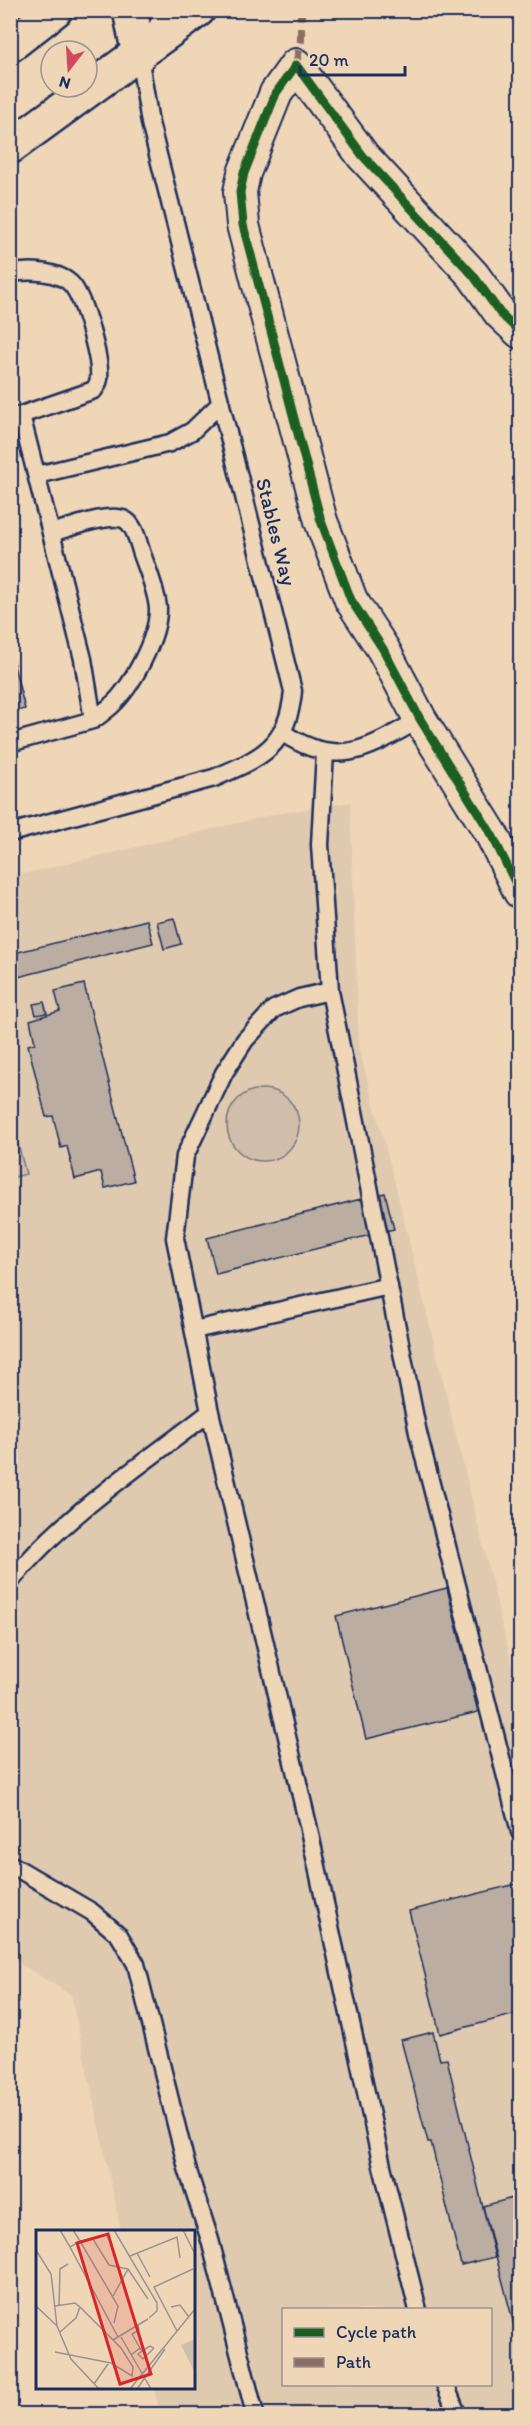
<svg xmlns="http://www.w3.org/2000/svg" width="531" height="2425" viewBox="0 0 531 2425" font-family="Itim,sans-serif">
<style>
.built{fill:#dfcab0;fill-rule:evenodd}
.green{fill:#d0beaa;stroke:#767684;stroke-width:1.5}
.building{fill:#bbada1;stroke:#1b2f5e;stroke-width:1.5}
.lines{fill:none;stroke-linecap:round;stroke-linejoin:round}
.lane-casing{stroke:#1b2f5e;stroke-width:21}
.street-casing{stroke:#1b2f5e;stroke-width:36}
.secondary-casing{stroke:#1b2f5e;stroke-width:38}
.primary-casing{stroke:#1b2f5e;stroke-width:38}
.lane{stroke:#efd6b7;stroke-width:16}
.street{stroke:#efd6b7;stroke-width:32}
.secondary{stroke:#efd6b7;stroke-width:33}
.primary{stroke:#efd6b7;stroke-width:33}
.quiet{stroke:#8d6e63;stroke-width:8;stroke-dasharray:15 8;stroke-linecap:butt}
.cycleway-casing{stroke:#efd6b7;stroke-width:13}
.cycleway{stroke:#1b5e20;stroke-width:9}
.labels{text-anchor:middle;stroke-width:4.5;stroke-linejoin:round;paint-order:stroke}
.street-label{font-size:21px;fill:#1b2f5e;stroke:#efd6b7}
.inset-road{fill:none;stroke:#9a9393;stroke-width:1.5}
.view{fill:#d62828;fill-opacity:0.15;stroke:#d62828;stroke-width:3}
.inset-edge{fill:none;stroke:#1b2f5e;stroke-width:3}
</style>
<rect width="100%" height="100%" fill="#efd6b7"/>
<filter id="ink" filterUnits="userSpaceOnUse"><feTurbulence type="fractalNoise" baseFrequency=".0167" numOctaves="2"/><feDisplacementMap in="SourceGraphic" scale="12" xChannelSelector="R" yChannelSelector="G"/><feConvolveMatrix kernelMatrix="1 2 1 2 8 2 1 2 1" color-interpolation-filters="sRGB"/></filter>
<g filter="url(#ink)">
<!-- built -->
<path class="built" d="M350 802 359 1049 393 1175 520 1698V2414H160L154 2388H194V2232L121 2231 71 1995 11 1958 10 877 276 814ZM284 2310H490V2384H284Z"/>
<!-- green -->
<path class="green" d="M227 1125a36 36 0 1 1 72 0a36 36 0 1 1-72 0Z
M10 1114 26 1174 11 1178H10Z"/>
<!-- building -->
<path class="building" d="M10 650 25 709 10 713Z
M174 918 181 944 164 949 157 922Z
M147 920 153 943 10 979V954Z
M84 984 134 1181 105 1188 101 1172 75 1179 67 1146 61 1148 53 1116 46 1117 28 1045 35 1043 30 1020 60 1011 55 991Z
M44 1002 47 1013 36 1015 33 1004Z
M385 1193 394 1229 216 1274 207 1238Z
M447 1588 478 1712 366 1739 336 1616Z
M520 1883V2013L440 2034 409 1911Z
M433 2032 440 2060 447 2059 495 2257 461 2265 431 2142H428L401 2040Z
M520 2196V2327L515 2329 483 2206Z"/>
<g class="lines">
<!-- lane casing -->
<g class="lane-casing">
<path id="lane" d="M10 274C28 269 60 271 72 285 84 299 101 360 99 378 99 383 96 386 94 390L21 415
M10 418 21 415 83 659 93 720 10 743
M37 475 170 443 192 431 221 403
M51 533C67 529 107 513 123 519 135 523 138 543 142 554 148 571 156 589 158 608 159 636 132 687 111 706 105 711 99 716 93 720
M283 733C339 770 369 748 420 719
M325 752 320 845 330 991 418 1433 520 1832
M10 833 214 778C261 758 288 747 293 691L150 123 139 55 167 10
M330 991 299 998 274 1009 245 1040 224 1073 185 1156 175 1238 210 1412 308 1825 382 2166 418 2310
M194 1330 389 1286
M10 1582C65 1514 142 1465 210 1412
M10 1864 92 1912 119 1935 136 1964 187 2168 210 2240 255 2414
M445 2384 457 2414"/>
</g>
<!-- street casing -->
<g class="street-casing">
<path id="street" d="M520 332 500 313 473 275 363 156 296 65 276 93 244 173 240 192 243 225 321 521 351 600 383 649 420 719 492 835 520 892"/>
</g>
<!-- secondary casing -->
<g class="secondary-casing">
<path id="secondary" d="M130 10 139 55"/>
</g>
<!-- primary casing -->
<g class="primary-casing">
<path id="primary" d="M10 45 55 10
M10 147 198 10"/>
</g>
<!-- lane -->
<use href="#lane" class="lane"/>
<!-- street -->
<use href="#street" class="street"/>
<!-- secondary -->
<use href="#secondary" class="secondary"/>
<!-- primary -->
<use href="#primary" class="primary"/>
<!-- quiet -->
<path class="quiet" d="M296 65 301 40V10"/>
<!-- cycleway casing -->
<g class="cycleway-casing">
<path id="cycleway" d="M520 332 500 313 473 275 363 156 296 65 276 93 244 173 240 192 243 225 321 521 351 600 383 649 420 719 492 835 520 892"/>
</g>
<!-- cycleway -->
<use href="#cycleway" class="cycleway"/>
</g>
</g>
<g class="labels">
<!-- street labels -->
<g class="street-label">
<text transform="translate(276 532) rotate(76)" y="7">Stables Way</text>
</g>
</g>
<!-- overview -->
<g transform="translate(36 2230)">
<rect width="159" height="159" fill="#efd6b7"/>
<path d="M159 109V141H158L145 115Z" fill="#d0beaa"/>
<path class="inset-road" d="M24 0 34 17M37 0 44 11 57 9 73 35 92 39 77 66M78 0 121 73V81L113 88M147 0 159 24M0 20 15 44 21 96 35 129 63 159M101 23 114 47M94 26 141 7 144 28M92 39 112 69M0 76 21 96M19 76 39 73 44 77 40 88 24 102M23 76 24 39 32 34M135 77 144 75 153 87M78 93 82 76 44 11 34 17 82 107M102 95 103 100 96 104 104 118M141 101 118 57 157 39M85 107 115 159M77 110 112 89M106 121 102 124 107 129 118 118M19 122 75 133 96 146 97 137 85 118 44 77M95 125 104 118 106 121 114 116 118 118M58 154 72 134M94 159 159 79M101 159 129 119"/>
<path class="view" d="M72 4 115 144 84 154 41 13Z"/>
<rect width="159" height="159" class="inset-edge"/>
</g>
<!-- margin -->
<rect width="531" height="2425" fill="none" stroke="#efd6b7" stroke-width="36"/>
<rect x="18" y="18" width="495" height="2389" fill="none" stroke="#1b2f5e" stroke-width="2" filter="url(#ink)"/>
<!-- legend -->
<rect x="282" y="2308" width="210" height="78" fill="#efd6b7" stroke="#9a9393" stroke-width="1.5"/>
<rect x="294" y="2328" width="30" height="9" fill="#1b5e20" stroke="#9a9393" stroke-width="1.5"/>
<text x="336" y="2338" font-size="18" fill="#1b2f5e">Cycle path</text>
<rect x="294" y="2358" width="30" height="9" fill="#8d6e63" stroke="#9a9393" stroke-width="1.5"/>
<text x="336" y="2368" font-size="18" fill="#1b2f5e">Path</text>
<!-- north arrow -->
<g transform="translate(69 69) rotate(197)"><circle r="28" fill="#efd6b7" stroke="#9a9393" stroke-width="1.5"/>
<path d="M0-4.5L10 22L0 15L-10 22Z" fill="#d1495b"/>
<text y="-9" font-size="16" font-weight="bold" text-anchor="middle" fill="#1b2f5e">N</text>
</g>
<!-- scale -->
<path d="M300 66v9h105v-9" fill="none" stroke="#1b2f5e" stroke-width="3"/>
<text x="309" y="66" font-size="18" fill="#1b2f5e" stroke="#efd6b7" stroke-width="4.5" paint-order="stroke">20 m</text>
</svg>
